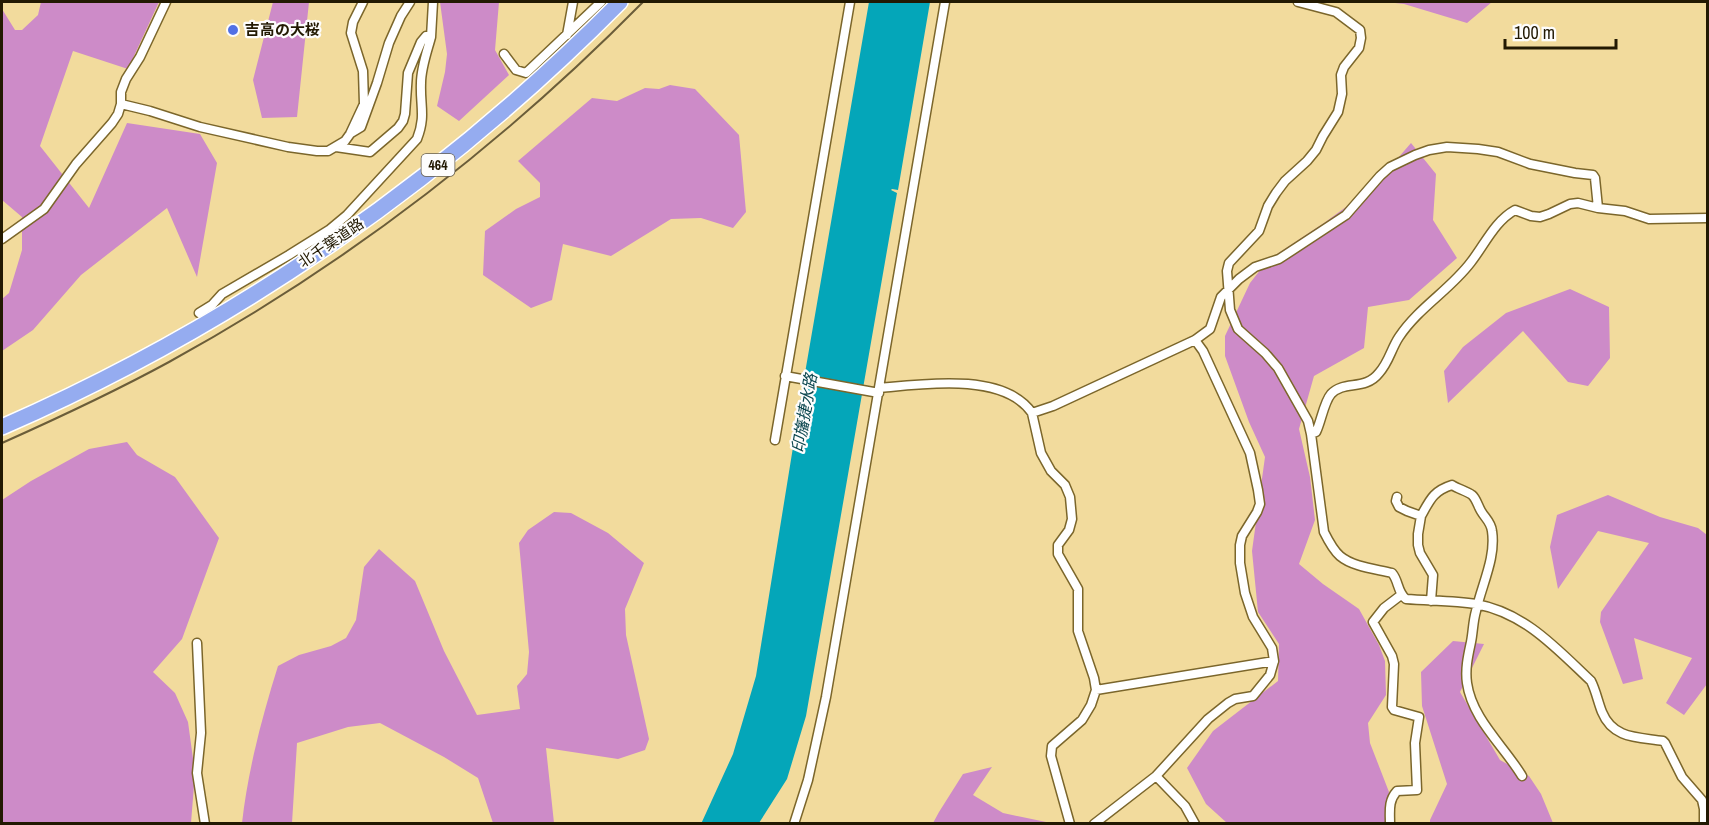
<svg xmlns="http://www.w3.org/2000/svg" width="1709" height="825" viewBox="0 0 1709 825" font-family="'Archivo Narrow','Noto Sans JP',sans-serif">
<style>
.forest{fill:#cd8bc8}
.water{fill:#04a6b9}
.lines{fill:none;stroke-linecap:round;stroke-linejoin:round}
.street-casing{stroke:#7b662b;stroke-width:11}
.highway-casing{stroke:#fff;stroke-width:18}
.street{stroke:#fff;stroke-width:8}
.highway{stroke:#95acf0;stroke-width:15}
.rail{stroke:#6b5d39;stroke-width:2}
.poi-dot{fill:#5270e5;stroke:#fdfdfd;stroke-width:2}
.labels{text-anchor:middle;stroke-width:4.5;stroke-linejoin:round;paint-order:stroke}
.shield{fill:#fdfdfd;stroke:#645d4d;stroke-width:1.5}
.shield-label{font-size:14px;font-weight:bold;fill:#221902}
.poi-label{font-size:15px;font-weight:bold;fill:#221902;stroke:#fdfdfd;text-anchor:start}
.street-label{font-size:15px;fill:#221902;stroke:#fdfdfd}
.water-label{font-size:16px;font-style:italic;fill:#0b464e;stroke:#fdfdfd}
</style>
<rect width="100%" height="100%" fill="#f2db9d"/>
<!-- forest -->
<path class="forest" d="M41 2H159L128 69 73 51 40 146 89 208 127 123 200 134 217 163 197 277 167 208 81 275 33 330 2 351V299L9 293 22 250V217L2 200V9L15 30H22L38 15Z
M273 2H309L297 117 262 118 253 80Z
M440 2H499L495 50 509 75 459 121 437 106 445 72 447 54Z
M1386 2H1492L1467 23 1404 4Z
M670 85 695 89 739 135 746 212 733 228 701 218 671 219 611 256 563 244 552 300 531 308 483 275 485 231 516 209 540 197V183L518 161 592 98 617 101 645 88 659 89Z
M1411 143 1436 174 1433 220 1457 258 1409 300 1368 307 1364 348 1314 376 1299 429 1310 477 1315 520 1299 564 1323 584 1359 609 1379 645 1385 661 1386 695 1368 723 1370 743 1389 792 1385 823H1227L1206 804 1187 768 1213 731 1278 681 1279 644 1258 612 1252 551 1265 457 1249 422 1225 356V336L1250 283 1268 260 1324 223 1372 188Z
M1570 289 1609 307 1610 358 1588 386 1568 382 1523 331 1448 403 1444 371 1463 347 1506 313Z
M127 442 137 455 175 477 219 538 182 639 153 672 175 693 188 722 195 773 191 823 2 824V500L31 481 89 449Z
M1608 495 1660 517 1698 528 1707 535V684L1684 715 1666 703 1692 658 1634 638 1643 679 1623 684 1600 622 1601 612 1649 543 1598 531 1558 589 1550 547 1557 515Z
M554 512 571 513 608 533 644 563 625 609 626 635 649 739 645 750 618 759 546 748 554 823H493L478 778 444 757 380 723 348 727 297 743 292 823H242C248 770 262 717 278 666L299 655 331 646 346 638 356 620 364 567 379 549 415 581 444 651 477 715 520 709 517 686 527 674 529 652 519 543 528 530Z
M1453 641 1484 644 1460 692 1500 760 1529 776 1541 794 1553 823H1430V820L1447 784 1422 706 1421 672Z
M992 767 973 795 1003 813 1051 823H933L939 812 963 774Z"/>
<!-- water -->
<path class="water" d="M869 2H930L898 190 892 189 891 190 897 193 806 716 787 779 759 823 701 824 733 754 756 676 805 373Z"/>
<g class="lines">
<!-- street casing -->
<g class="street-casing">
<path id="street" d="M1298 2 1336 12 1360 30 1361 38 1359 48 1344 67 1341 75 1342 94 1338 112 1323 136 1316 150 1307 161 1285 181 1276 193 1268 206 1259 231 1229 263 1227 271 1230 310 1238 329 1265 353 1278 368 1308 421 1311 434 1324 532C1328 540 1333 550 1340 556 1353 567 1376 569 1392 573 1399 581 1397 592 1406 599 1429 601 1453 600 1476 604 1525 613 1556 648 1591 681 1596 691 1598 702 1602 712 1613 739 1638 737 1663 741L1665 743 1682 777 1702 800 1704 809V824
M567 35 573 2
M431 37 433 2
M504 54 516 70 526 73 601 2
M121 104 150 111 200 127 288 147 317 151H328L345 141 350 134 364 104 363 71 351 33 353 22 363 2
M351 133 361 127 377 83 389 43 401 16 410 2
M2 239 44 209 76 164 112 123 118 114 121 104V92L126 79 140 57 166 2
M199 313 212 305 222 294 289 255 329 230 347 215 417 139C426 116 420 106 421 83 421 68 427 52 431 37L426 36 421 42 408 73 405 114 403 121 398 128 370 152 336 147
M785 376 879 393
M880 388C922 384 1004 372 1032 413L1053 406 1195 340 1210 329 1221 297 1239 279 1255 267 1279 259 1346 215 1380 176 1390 167 1415 155 1429 150 1447 147 1478 149 1498 152 1530 164 1575 173 1593 175 1595 178 1598 208
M1032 413 1041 453 1051 471 1065 485 1070 497 1072 519 1069 530 1058 545V554L1078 589V631L1094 678 1096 690 1091 705 1082 720 1052 746 1051 756 1070 824
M1311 434 1316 432C1321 422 1324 402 1331 394 1344 380 1365 391 1379 373 1389 362 1391 349 1399 337 1419 307 1450 290 1471 262 1485 244 1495 221 1515 210L1531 216 1540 217 1549 214 1570 204 1578 203 1598 208 1625 211 1649 219 1708 218
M775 440 850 2
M1397 497 1396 501 1399 507 1407 511 1421 516 1418 534V545L1420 553 1433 575 1431 601
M1421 516C1430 500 1433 491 1452 485 1458 489 1467 491 1472 495 1476 498 1478 506 1481 511 1485 518 1491 522 1492 531 1496 558 1482 584 1476 611 1473 621 1473 632 1471 642 1468 656 1465 669 1467 683 1472 719 1504 746 1522 776
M197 643 201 733 197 773 205 824
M1096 690 1274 661
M1156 776 1185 806 1195 824
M794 824 808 780 826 697 945 2
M1094 824 1156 776 1208 719 1228 703 1235 699 1253 696 1270 675 1274 661 1272 648 1253 617 1245 593 1240 563V545L1242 536 1257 512 1260 504 1258 490 1250 453 1203 351 1195 340
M1390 824C1390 811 1388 801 1397 791L1417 790 1415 743 1419 717 1394 710 1392 707 1394 664 1392 656 1373 622 1384 608 1401 595"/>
</g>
<!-- highway casing -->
<g class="highway-casing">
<path id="highway" d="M2 427C233 326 443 181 620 2"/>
</g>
<!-- street -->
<use href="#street" class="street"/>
<!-- highway -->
<use href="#highway" class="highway"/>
<!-- rail -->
<path class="rail" d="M2 443C58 418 114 392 169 362 344 266 503 144 643 2"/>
</g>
<!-- markers -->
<circle class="poi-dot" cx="233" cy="30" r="6"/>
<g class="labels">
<!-- shield labels -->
<rect class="shield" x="421.5" y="154" width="33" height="22" rx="4.5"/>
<g class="shield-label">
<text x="438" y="170">464</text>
</g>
<!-- poi labels -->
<g class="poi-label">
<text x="245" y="35">吉高の大桜</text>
</g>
<!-- street labels -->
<g class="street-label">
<text transform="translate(331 243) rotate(-34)" y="5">北千葉道路</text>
</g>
<!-- water labels -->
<g class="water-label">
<text transform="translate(804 413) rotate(-80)" y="6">印旛捷水路</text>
</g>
</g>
<!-- border -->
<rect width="1709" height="825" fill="none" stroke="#221902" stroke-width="6"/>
<!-- scale -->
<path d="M1505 39v9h111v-9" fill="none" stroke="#221902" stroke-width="3"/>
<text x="1514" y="39" font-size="18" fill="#221902" stroke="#fdfdfd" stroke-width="4.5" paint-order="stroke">100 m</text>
</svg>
